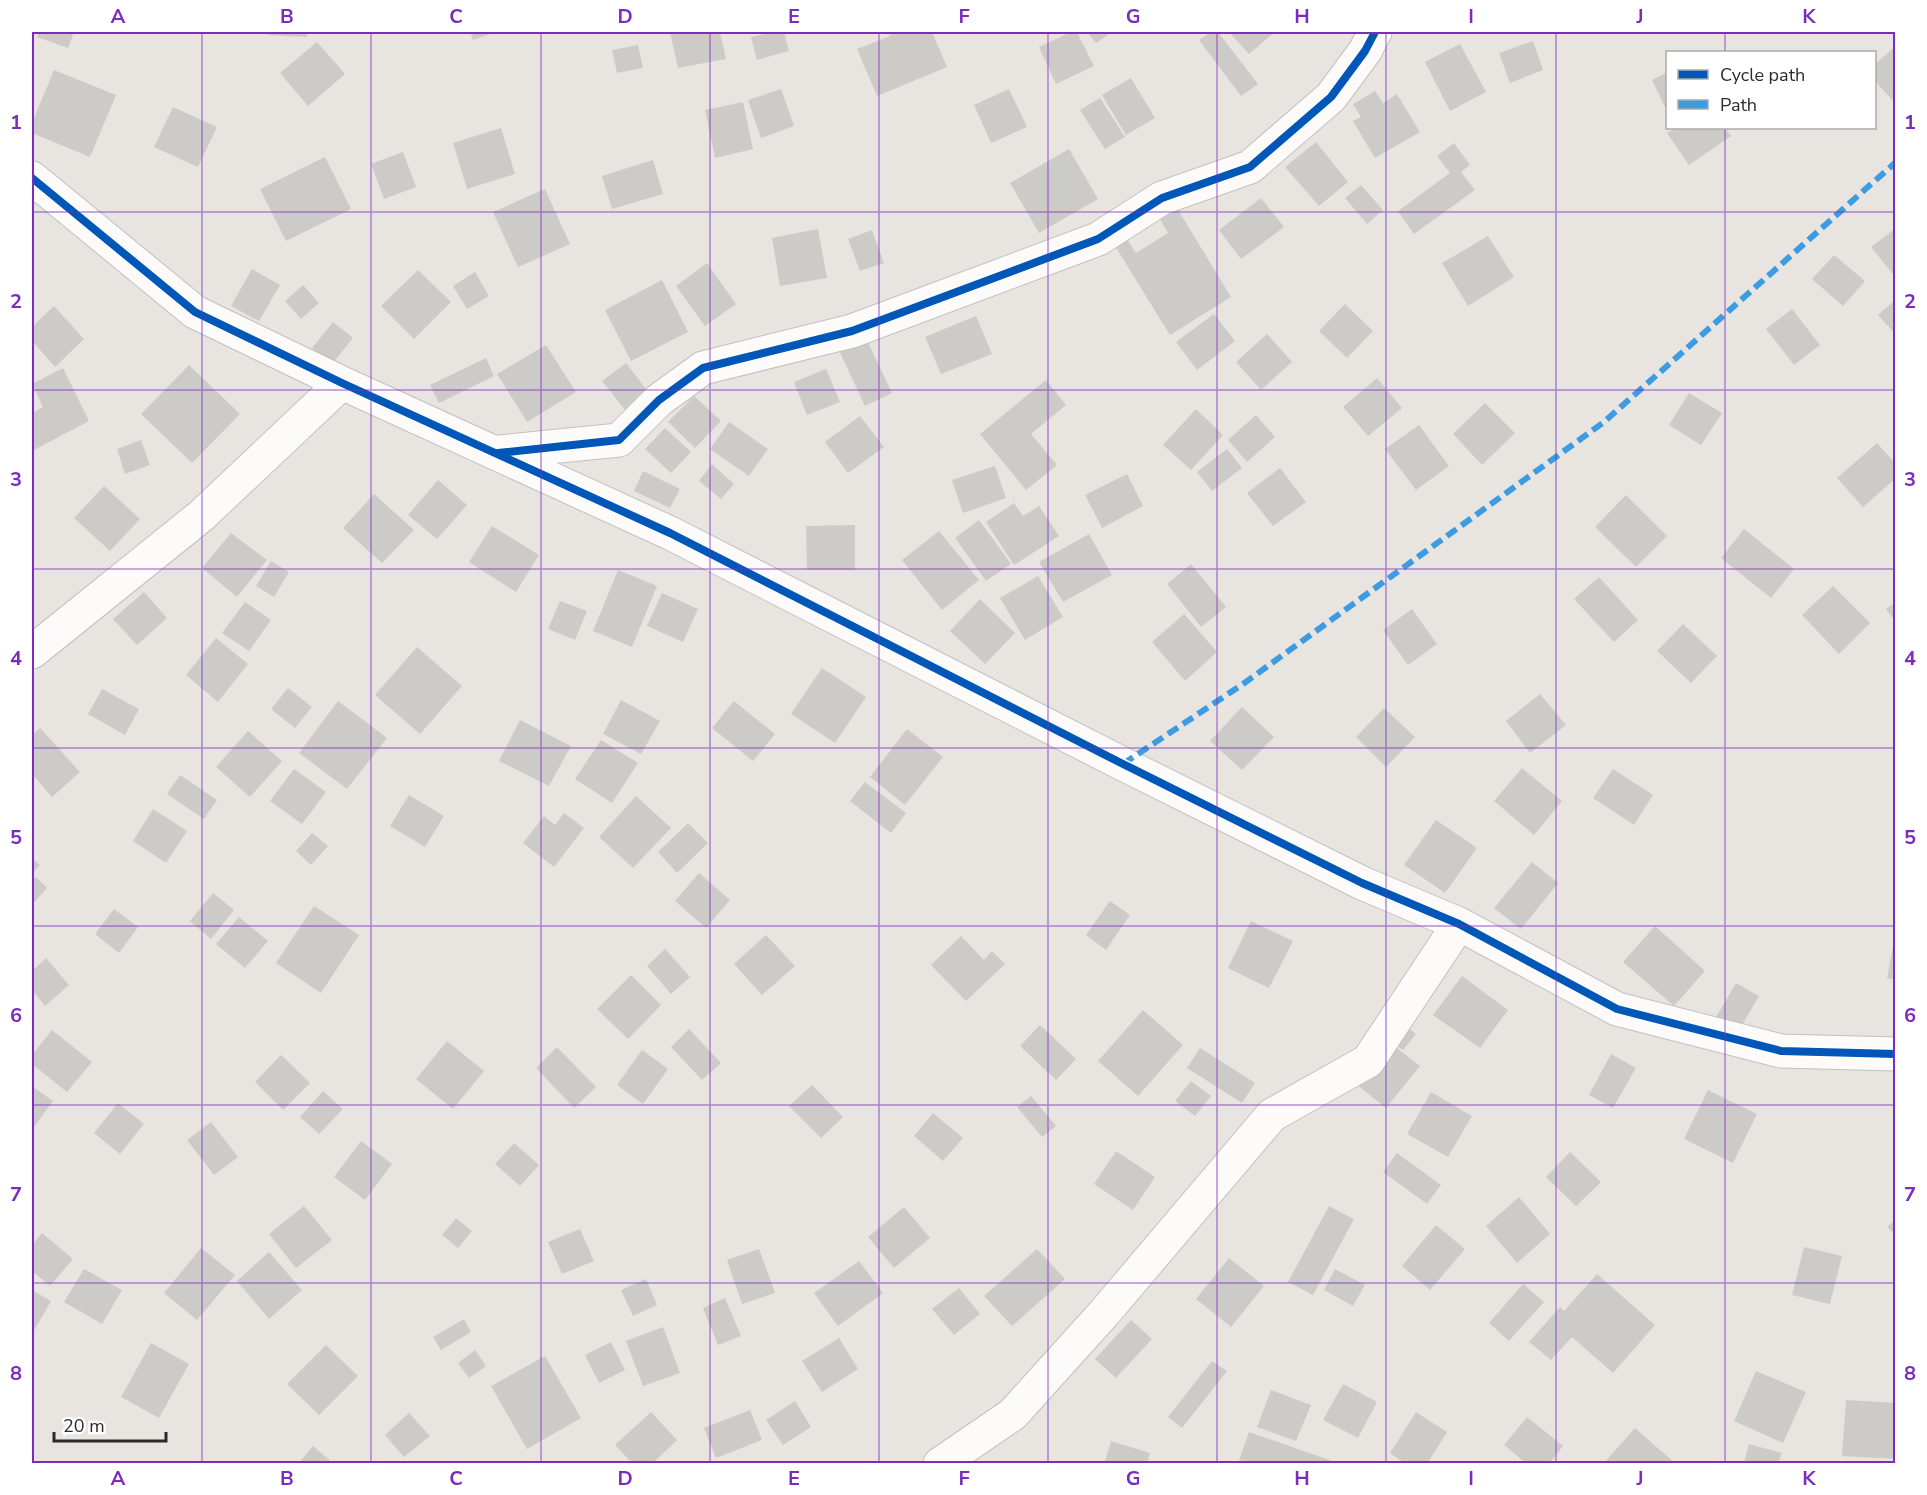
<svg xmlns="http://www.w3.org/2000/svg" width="1927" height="1495" viewBox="0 0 1927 1495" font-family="'Nunito Sans',sans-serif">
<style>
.building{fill:#cdcbc7}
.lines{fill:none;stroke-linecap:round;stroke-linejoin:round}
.minor-casing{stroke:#c2c1c1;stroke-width:35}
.minor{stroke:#fcfbfa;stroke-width:33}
.quiet{stroke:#3d9ce1;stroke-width:6;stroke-dasharray:12 6;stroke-linecap:butt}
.cycleway-casing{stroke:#fff;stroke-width:11}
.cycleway{stroke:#0057b8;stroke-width:8}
.grid{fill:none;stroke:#7b2cbf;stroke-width:1.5;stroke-opacity:0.55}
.neatline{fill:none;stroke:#7b2cbf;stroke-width:2}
.grid-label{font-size:20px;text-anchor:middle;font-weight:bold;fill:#7b2cbf}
</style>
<rect width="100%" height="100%" fill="#e8e5e0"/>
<!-- building -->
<path class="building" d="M39 32H74L68 48 37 37Z
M267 32H307V37L267 35Z
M470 32H496L473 40Z
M670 32H720L726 59 678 68Z
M772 32H784L789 51 757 60 751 37Z
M888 32H932L947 67 877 96 857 49 890 36Z
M1071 32H1077L1094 66 1056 84 1039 47Z
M1087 32H1112L1096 43Z
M1211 32H1218L1258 84 1241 96 1199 40Z
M1229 32H1275L1249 54Z
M1533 41 1543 70 1510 83 1499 53Z
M317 42 345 74 308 106 280 73Z
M1460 44 1486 92 1450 111 1425 62Z
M638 45 643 68 617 73 612 50Z
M1896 46V104L1874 80V65Z
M54 70 116 95 90 157 32 133V123Z
M1668 72V105L1665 107 1652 80Z
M1131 78 1155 118 1126 135 1102 95Z
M781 89 794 126 761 138 748 100Z
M1009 89 1027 127 991 143 974 105Z
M1375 91 1383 103 1397 94 1420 132 1375 158 1353 121 1361 117 1353 104Z
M1100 98 1125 137 1105 149 1080 110Z
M743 102 753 149 715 158 705 110Z
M173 107 217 127 198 167 154 147Z
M501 128 515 174 467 189 453 143Z
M1676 128H1725L1731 136 1689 165 1667 133Z
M1316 142 1348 182 1319 206 1285 167Z
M1454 143 1470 165 1461 172 1475 190 1414 234 1398 211 1450 173 1437 156Z
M1069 149 1098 199 1039 233 1010 183Z
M403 152 416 187 384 199 371 164Z
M325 157 351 209 286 241 260 189Z
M653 160 663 194 612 209 602 176Z
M1361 185 1383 210 1367 224 1345 198Z
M545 189 570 244 518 267 493 212Z
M1261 198 1284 227 1241 259 1219 230Z
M1177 208 1231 297 1170 335 1115 246 1127 239 1136 253 1168 233 1160 219Z
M1896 228V278L1871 247Z
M818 229 827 278 780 286 772 238Z
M872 230 884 263 860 271 848 239Z
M1488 236 1514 277 1468 306 1442 263Z
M1834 255 1865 281 1843 306 1812 279Z
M707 263 736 304 705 326 676 286Z
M252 269 280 285 259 321 231 306Z
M418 270 451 302 414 339 381 306Z
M475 272 489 296 467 309 453 286Z
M662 280 688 332 631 361 605 310Z
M303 285 319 303 301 319 285 301Z
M1896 299V335L1878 315Z
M1345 304 1373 331 1347 358 1319 331Z
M54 306 84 339 55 367 32 341V327Z
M1792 309 1820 345 1794 365 1766 329Z
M1214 314 1235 341 1197 370 1176 342Z
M976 316 992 354 941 374 925 337Z
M333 322 353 338 332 364 312 348Z
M864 334 892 393 865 406 837 346Z
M1267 334 1292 362 1261 390 1236 362Z
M546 345 576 392 527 422 497 374Z
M486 358 494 376 439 403 430 385Z
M626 363 653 398 630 416 602 381Z
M189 365 240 414 192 463 141 414Z
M63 368 89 421 32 451V413L43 407 32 384Z
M826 369 840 402 807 415 794 382Z
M1377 378 1402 408 1368 436 1343 407Z
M1046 380 1066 405 1031 434 1057 465 1026 490 980 434Z
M1689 393 1722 413 1701 445 1669 425Z
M694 396 721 421 695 448 668 422Z
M1485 403 1515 433 1482 465 1453 434Z
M1196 409 1223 435 1191 470 1163 445Z
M1256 415 1275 437 1247 462 1228 440Z
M860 416 884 447 848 473 825 442Z
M729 422 768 449 749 476 710 449Z
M1419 425 1449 466 1416 490 1385 449Z
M665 428 691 452 671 473 645 449Z
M141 440 150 465 125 474 117 449Z
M1877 443 1896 464V478L1863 507 1837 478Z
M1227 449 1242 468 1212 491 1197 472Z
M712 464 734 484 721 499 699 481Z
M995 466 1006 498 963 513 952 480Z
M1280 468 1306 502 1273 526 1247 493Z
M643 471 680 489 670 508 634 491Z
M1127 474 1143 506 1102 528 1085 495Z
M438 480 467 505 437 539 408 515Z
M104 486 140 519 110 551 74 518Z
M374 494 414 530 382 563 343 528Z
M1626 495 1667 536 1636 567 1595 527Z
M1014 503 1023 516 1039 506 1059 536 1014 565 986 522Z
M979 520 1011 564 986 581 955 538Z
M855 525V570H807L806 526Z
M492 526 539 555 516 592 469 562Z
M1744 529 1794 569 1771 598 1721 558Z
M939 531 979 580 942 610 902 560Z
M231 533 267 560 237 597 202 568Z
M1089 534 1112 575 1063 602 1039 562Z
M271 561 289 572 274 597 256 586Z
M1191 564 1226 607 1201 627 1167 584Z
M618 570 657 586 632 647 593 631Z
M1038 576 1063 617 1025 640 1000 598Z
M1599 577 1638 620 1614 642 1574 599Z
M1833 586 1870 623 1839 654 1802 615Z
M144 592 167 618 137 645 113 619Z
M662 593 698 609 683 642 647 626Z
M980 599 1015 633 985 664 950 631Z
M560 601 587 611 575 640 548 629Z
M245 602 271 620 249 651 222 633Z
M1896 602V623L1886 609Z
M1412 609 1437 644 1408 665 1383 630Z
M1184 614 1217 652 1185 681 1152 642Z
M1683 624 1717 656 1691 683 1657 651Z
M216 638 248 664 218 702 186 675Z
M417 647 462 686 420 734 375 695Z
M822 668 866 697 835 743 791 714Z
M288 688 312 707 295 728 271 709Z
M102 689 139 709 125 735 88 714Z
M1540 694 1566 725 1530 753 1506 721Z
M621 700 660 721 641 754 603 734Z
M338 701 387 738 347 789 299 753Z
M734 701 775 734 753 761 712 728Z
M1242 707 1274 737 1242 770 1210 741Z
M1384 708 1415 737 1386 767 1356 737Z
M520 720 571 746 549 786 499 761Z
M40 728 80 772 52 797 32 774V735Z
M907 729 943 757 905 805 870 777Z
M248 731 282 761 250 797 216 767Z
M601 740 638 763 612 803 575 779Z
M1522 768 1562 801 1534 835 1494 801Z
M294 769 326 792 302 824 270 801Z
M1613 769 1653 795 1634 825 1593 798Z
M180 775 217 800 204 819 167 794Z
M865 782 906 813 891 833 850 801Z
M409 795 444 816 425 847 390 826Z
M636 796 671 828 633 868 599 837Z
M153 809 187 831 166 863 133 841Z
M564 813 584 828 554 867 523 843 544 816 555 825Z
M1436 820 1477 848 1445 893 1404 865Z
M688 823 708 843 677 873 658 852Z
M312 833 328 846 311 865 296 851Z
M32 858 40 865 32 874Z
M1532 862 1558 883 1521 929 1494 908Z
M699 873 730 900 706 928 675 901Z
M36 877 47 888 32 905V882Z
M213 893 234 910 211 939 190 921Z
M1110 901 1130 915 1106 950 1086 935Z
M314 906 359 935 321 993 276 963Z
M114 909 138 927 119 953 95 934Z
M239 917 268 941 245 968 216 944Z
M1251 921 1293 941 1269 988 1228 968Z
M1655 926 1705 971 1674 1006 1623 962Z
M766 935 795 966 762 995 734 964Z
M961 936 984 960 992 951 1005 964 966 1001 931 965Z
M1894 941H1896V980L1887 978Z
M665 949 690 977 671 994 647 966Z
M46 958 69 985 45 1006 32 990V971Z
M631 975 661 1005 628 1039 597 1009Z
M1462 976 1508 1010 1480 1048 1433 1015Z
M1736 983 1759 996 1738 1032 1715 1019Z
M1143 1010 1183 1045 1138 1096 1098 1061Z
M1397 1020 1416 1034 1403 1050 1385 1037Z
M1040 1025 1076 1059 1056 1080 1020 1046Z
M689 1029 721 1063 702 1080 671 1047Z
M52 1030 92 1062 67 1092 32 1064V1055Z
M447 1041 484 1071 453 1109 416 1079Z
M1389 1042 1420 1066 1386 1108 1356 1084Z
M557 1047 596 1087 574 1108 536 1068Z
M1200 1048 1255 1083 1242 1103 1187 1068Z
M642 1050 668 1069 643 1104 617 1085Z
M1611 1054 1636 1068 1613 1108 1589 1095Z
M281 1055 310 1083 283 1110 255 1082Z
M1191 1081 1211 1096 1195 1116 1175 1101Z
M812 1085 843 1117 821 1138 789 1106Z
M32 1086 53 1101 32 1130Z
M1708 1090 1757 1114 1733 1163 1684 1139Z
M323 1091 343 1109 319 1134 300 1117Z
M1431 1092 1472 1116 1448 1157 1407 1134Z
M1031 1096 1056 1126 1042 1137 1017 1107Z
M118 1103 144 1124 120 1154 94 1133Z
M933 1113 963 1138 943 1161 914 1136Z
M211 1122 238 1157 214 1175 187 1140Z
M361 1141 392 1164 365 1200 334 1177Z
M514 1143 539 1165 520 1186 495 1164Z
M1116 1151 1155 1177 1133 1210 1094 1184Z
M1570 1152 1601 1182 1576 1206 1546 1177Z
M1397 1153 1441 1185 1427 1204 1383 1172Z
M1519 1197 1550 1234 1517 1263 1486 1226Z
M304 1206 332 1240 296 1268 269 1234Z
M1329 1206 1354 1219 1313 1295 1288 1282Z
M904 1207 930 1238 894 1268 868 1237Z
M456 1218 472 1231 458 1248 442 1235Z
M1896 1219V1235L1887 1227Z
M1436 1225 1465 1249 1430 1290 1402 1266Z
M580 1229 594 1261 562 1274 548 1242Z
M42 1233 73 1259 50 1286 32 1271V1245Z
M1804 1247 1842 1256 1830 1304 1792 1295Z
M201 1248 235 1275 197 1320 164 1293Z
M759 1249 775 1293 742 1304 727 1260Z
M1037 1249 1065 1279 1012 1326 984 1296Z
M269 1252 302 1290 269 1319 237 1281Z
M1229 1258 1264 1286 1231 1327 1196 1299Z
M859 1261 883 1293 838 1326 814 1293Z
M84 1269 122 1290 102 1324 64 1302Z
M1335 1269 1365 1285 1353 1306 1324 1290Z
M1597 1274 1655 1325 1613 1373 1572 1337 1551 1360 1529 1342 1560 1307 1564 1311Z
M646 1279 657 1305 633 1316 621 1290Z
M1523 1284 1544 1302 1509 1341 1489 1323Z
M959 1288 980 1314 954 1335 932 1309Z
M32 1290 51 1301 32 1334Z
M725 1298 741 1336 718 1345 703 1308Z
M464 1319 471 1332 441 1350 433 1337Z
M1131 1320 1152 1339 1116 1378 1095 1359Z
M663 1327 680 1373 643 1386 626 1341Z
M839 1338 858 1369 822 1392 802 1361Z
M611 1342 625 1370 599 1383 585 1355Z
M151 1343 189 1364 159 1418 121 1397Z
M326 1345 358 1376 319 1415 287 1384Z
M475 1350 486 1366 469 1378 458 1363Z
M545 1356 581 1418 527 1449 491 1386Z
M1212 1361 1227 1371 1182 1428 1168 1417Z
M1756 1371 1806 1392 1783 1443 1734 1421Z
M1343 1384 1377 1402 1358 1438 1323 1420Z
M1271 1390 1311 1405 1296 1441 1257 1427Z
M1846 1400 1896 1403V1459L1842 1456Z
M795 1401 811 1427 783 1445 766 1420Z
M750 1410 762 1440 716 1458 704 1428Z
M651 1412 677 1440 652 1464H633L615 1445Z
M1416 1412 1447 1432 1427 1464H1406L1390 1453Z
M409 1413 430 1436 404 1457 385 1435Z
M1527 1417 1563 1446 1549 1464H1527L1504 1445Z
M1635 1428 1676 1464H1603Z
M1249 1432 1338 1463V1464H1249L1239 1460Z
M1111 1441 1150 1453 1147 1464H1104Z
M1749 1444 1782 1453 1778 1464 1744 1463Z
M313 1446 334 1464H298Z"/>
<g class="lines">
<!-- minor casing -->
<g class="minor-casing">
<path id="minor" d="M32 178 195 312 342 383 670 533 1123 764 1362 883 1459 924 1617 1009 1781 1051 1896 1054
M500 452 619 440 659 400 703 368 852 331 1098 239 1162 198 1250 167 1331 97 1365 51 1375 32
M32 652 201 516 342 383
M940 1464 1013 1414 1105 1312 1272 1115 1368 1061 1459 924"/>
</g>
<!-- minor -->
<use href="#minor" class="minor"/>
<!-- quiet -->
<path class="quiet" d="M1123 764 1243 684 1604 422 1896 162"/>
<!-- cycleway casing -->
<g class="cycleway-casing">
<path id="cycleway" d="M32 178 195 312 342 383 670 533 1123 764 1362 883 1459 924 1617 1009 1781 1051 1896 1054
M498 453 619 440 659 400 703 368 852 331 1098 239 1162 198 1250 167 1331 97 1365 51 1375 32"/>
</g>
<!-- cycleway -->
<use href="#cycleway" class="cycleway"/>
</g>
<!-- grid -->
<path class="grid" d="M202 32V1464M371 32V1464M541 32V1464M710 32V1464M879 32V1464M1048 32V1464M1217 32V1464M1386 32V1464M1556 32V1464M1725 32V52M1725 128V1464M32 212H1896M32 390H1896M32 569H1896M32 748H1896M32 926H1896M32 1105H1896M32 1283H1896"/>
<!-- border -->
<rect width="1927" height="1495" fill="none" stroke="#ffffff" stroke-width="66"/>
<!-- legend -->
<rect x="1666" y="51" width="210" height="78" fill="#ffffff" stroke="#aaaaaa" stroke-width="1.5"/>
<rect x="1678" y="70" width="30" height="9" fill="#0057b8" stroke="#aaaaaa" stroke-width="1.5"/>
<text x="1720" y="81" font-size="18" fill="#2a2a2a">Cycle path</text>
<rect x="1678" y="100" width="30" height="9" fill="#3d9ce1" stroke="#aaaaaa" stroke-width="1.5"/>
<text x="1720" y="111" font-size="18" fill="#2a2a2a">Path</text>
<!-- scale -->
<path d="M54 1432v9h112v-9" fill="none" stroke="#2a2a2a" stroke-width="3"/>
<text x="63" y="1432" font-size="18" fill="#2a2a2a" stroke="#ffffff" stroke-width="4.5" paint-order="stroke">20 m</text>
<rect x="33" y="33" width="1861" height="1429" class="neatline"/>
<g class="grid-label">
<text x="118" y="23">A</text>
<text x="287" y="23">B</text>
<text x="456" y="23">C</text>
<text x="625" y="23">D</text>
<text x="794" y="23">E</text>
<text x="964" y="23">F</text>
<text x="1133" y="23">G</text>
<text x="1302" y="23">H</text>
<text x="1471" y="23">I</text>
<text x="1640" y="23">J</text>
<text x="1809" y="23">K</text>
<text x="16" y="129">1</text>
<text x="1910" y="129">1</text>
<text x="16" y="308">2</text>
<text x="1910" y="308">2</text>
<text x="16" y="486">3</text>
<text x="1910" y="486">3</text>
<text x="16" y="665">4</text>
<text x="1910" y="665">4</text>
<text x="16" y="844">5</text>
<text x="1910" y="844">5</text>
<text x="16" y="1022">6</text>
<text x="1910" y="1022">6</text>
<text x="16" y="1201">7</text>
<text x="1910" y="1201">7</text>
<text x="16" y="1380">8</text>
<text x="1910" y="1380">8</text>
<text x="118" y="1485">A</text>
<text x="287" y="1485">B</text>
<text x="456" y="1485">C</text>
<text x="625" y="1485">D</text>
<text x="794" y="1485">E</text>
<text x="964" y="1485">F</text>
<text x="1133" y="1485">G</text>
<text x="1302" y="1485">H</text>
<text x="1471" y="1485">I</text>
<text x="1640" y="1485">J</text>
<text x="1809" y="1485">K</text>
</g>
</svg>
